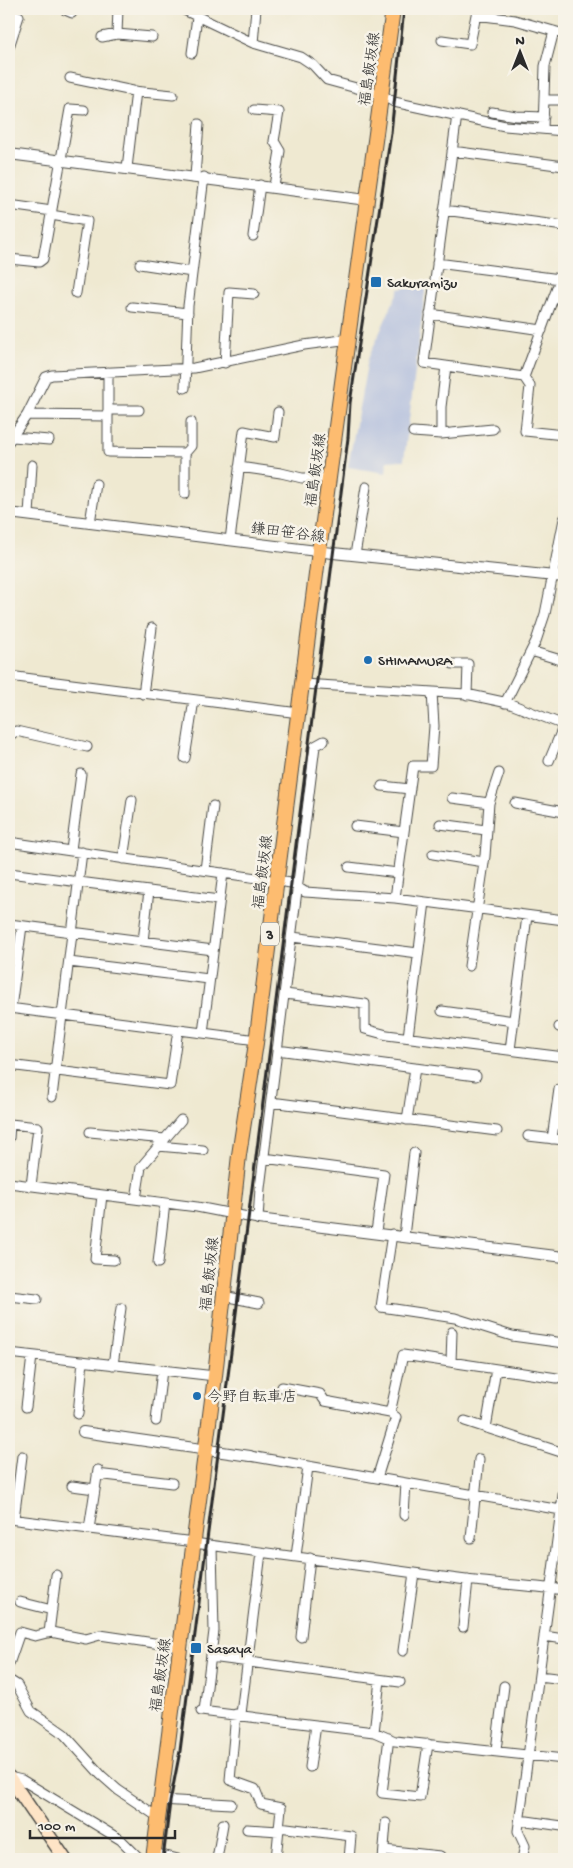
<svg xmlns="http://www.w3.org/2000/svg" width="573" height="1868" viewBox="0 0 573 1868" font-family="'Gochi Hand','Klee One',sans-serif">
<style>
.industrial{fill:#bac4de}
.lines{fill:none;stroke-linecap:round;stroke-linejoin:round}
.minor-casing{stroke:#484844;stroke-width:11}
.tertiary-casing{stroke:#484844;stroke-width:12}
.secondary-casing{stroke:#484844;stroke-width:15}
.primary-casing{stroke:#484844;stroke-width:16}
.minor{stroke:#fff;stroke-width:9}
.tertiary{stroke:#fff;stroke-width:10}
.secondary{stroke:#fee4c6;stroke-width:12}
.primary{stroke:#fdbc70;stroke-width:14}
.rail{stroke:#2b2b2b;stroke-width:3}
.poi-dot{fill:#1f6fb2;stroke:#f7f3e8;stroke-width:2}
.labels{text-anchor:middle;stroke-width:5;stroke-linejoin:round;paint-order:stroke}
.shield{fill:#f7f3e8;stroke:#686764;stroke-width:1}
.shield-label{font-size:14px;font-weight:bold;fill:#2b2b2b}
.street-label{font-size:15px;fill:#2b2b2b;stroke:#f7f3e8}
.poi-label{font-size:15px;fill:#2b2b2b;stroke:#f7f3e8;text-anchor:start}
</style>
<rect width="100%" height="100%" fill="#f7f3e8"/>
<filter id="ink" filterUnits="userSpaceOnUse"><feTurbulence type="fractalNoise" baseFrequency=".02" numOctaves="2"/><feDisplacementMap in="SourceGraphic" scale="10" xChannelSelector="R" yChannelSelector="G"/><feConvolveMatrix kernelMatrix="1 2 1 2 8 2 1 2 1" color-interpolation-filters="sRGB"/></filter>
<filter id="wash" filterUnits="userSpaceOnUse"><feTurbulence type="fractalNoise" baseFrequency=".0096" numOctaves="4" result="noise"/><feDisplacementMap in="SourceGraphic" scale="20" xChannelSelector="R" yChannelSelector="G"/><feGaussianBlur stdDeviation="1.12" result="paint"/><feColorMatrix in="noise" values="0 0 0 0 0 0 0 0 0 0 0 0 0 0 0 0 0 1.4 0 .05"/><feComposite in="paint" operator="in"/></filter>
<g filter="url(#wash)">
<rect width="100%" height="100%" fill="#efe9d1"/>
<!-- industrial -->
<path class="industrial" d="M426 284 404 460 387 461 386 473 348 467 368 359 399 289Z"/>
</g>
<g filter="url(#ink)">
<g class="lines">
<!-- minor casing -->
<g class="minor-casing">
<path id="minor" d="M63 9 72 13
M182 9 253 43 301 57 313 65 327 80 382 95 394 102 505 126 564 131
M9 13 19 16 9 47
M476 15 515 20 564 34
M117 34 118 9
M102 37 117 34 152 37
M442 40 470 44 476 15 480 9
M253 43 256 9
M192 53 197 17
M70 78 133 91 173 95
M545 100H564
M254 110 279 112 274 141 280 151 274 186
M492 112 516 116 544 117
M457 115 424 363 524 377
M543 129 545 66 554 31
M452 151 564 166
M127 168 136 91
M195 176 199 124
M9 205 52 211
M444 210 564 226
M51 215 87 221 76 293
M253 236 260 185
M9 259 39 262 43 259 70 109 84 110
M437 263 560 279
M140 264 192 272
M564 269 524 377 530 386 525 431 564 435
M132 307 188 313
M430 314 542 330
M225 363 229 292 254 294
M108 372V452L185 453V494
M185 388 188 306 204 177
M108 410H139
M27 415 108 416
M413 432 441 434 493 429
M441 434V407L446 366
M13 437 49 440
M9 441 27 415 46 377 52 375 194 368 304 345 350 339
M185 453 191 446V422
M239 467 281 473 302 478H330
M29 515 32 465
M90 523 96 484
M230 540 244 431 275 437 278 412
M355 555 366 487
M531 651 564 661
M453 664H468L467 695
M9 676 299 713
M303 684 466 694 508 703 564 725
M143 694 152 628
M505 703 536 641 545 614 564 519
M9 736 16 731 87 747
M185 758 194 700
M549 761 564 725
M382 786 410 789
M452 798 489 803
M515 803 564 812
M440 824 486 830
M355 826 404 832
M9 842 291 883 305 892 395 898 564 920
M71 850 81 774
M433 854 484 862
M123 859 132 800
M349 867 398 873
M205 870 213 806
M9 873 219 900
M395 898 413 766H431L434 726 432 692
M9 924 213 950
M292 937 418 953
M143 941 149 891
M69 962 209 979
M469 966 485 856 489 803 499 773
M285 994 365 1004V1029L387 1035 564 1057
M9 1008 257 1040
M11 1008 22 926
M442 1011 514 1021
M559 1027 564 1028
M203 1033 223 873
M408 1037 425 902
M277 1050 476 1076
M510 1050 527 916
M9 1065 170 1085 178 1030
M52 1097 82 852
M271 1102 497 1131
M407 1120 415 1068
M90 1132 165 1139
M528 1136 564 1140
M9 1138 10 1124 38 1127 31 1186
M552 1139 559 1089 564 1090
M158 1146 203 1150
M264 1158 384 1174 376 1232
M9 1183 197 1207 258 1219 260 1188 315 746 324 741
M102 1195 95 1259 114 1260
M136 1199 141 1167 181 1120
M392 1234 381 1307 455 1318 512 1336 564 1343
M404 1236 414 1153
M158 1263 165 1203
M9 1296 37 1299
M223 1296 259 1303
M9 1353 215 1376
M451 1362 452 1332
M113 1365 121 1308
M282 1387 320 1394 325 1401 390 1413 403 1355 557 1378
M26 1407 32 1356
M78 1414 83 1361
M156 1421 162 1370
M465 1421 564 1453
M486 1428 496 1369
M250 1456 561 1510
M97 1474 172 1483
M377 1478 396 1417 390 1413
M72 1486 95 1489
M404 1515 406 1483
M9 1519 194 1542
M14 1519 22 1456
M89 1529 98 1470
M471 1538 479 1459
M194 1543C284 1555 375 1568 466 1580 498 1584 531 1586 564 1590
M296 1556 308 1467
M20 1602 52 1610
M463 1627 468 1580
M49 1633 56 1575
M544 1636 564 1639
M301 1637 310 1558
M403 1651 414 1573
M211 1657 400 1682
M9 1664 20 1632 35 1636 51 1632 86 1639 100 1635 181 1647
M539 1676 564 1679
M9 1680 17 1685 31 1711 64 1734 101 1775 118 1790 158 1817
M201 1711 374 1732 395 1741 564 1759
M204 1711 214 1631 212 1547
M236 1714 230 1780 255 1789 261 1804 281 1808 276 1859
M241 1714 261 1553
M374 1732 380 1680
M389 1738 382 1793 420 1797 428 1744
M496 1750 504 1686
M310 1767 316 1725
M9 1777 22 1780 121 1840 140 1859
M160 1800 231 1804
M520 1820 562 1826
M279 1827 351 1836 349 1859
M247 1829 279 1831
M384 1850 440 1856 443 1859
M154 1853 178 1859
M217 1859 223 1824
M383 1859 386 1823
M522 1859 525 1846 518 1831 564 1488"/>
</g>
<!-- tertiary casing -->
<g class="tertiary-casing">
<path id="tertiary" d="M9 154 367 200
M9 513 333 553 564 577
M258 1219 564 1257
M83 1432 250 1456"/>
</g>
<!-- secondary casing -->
<g class="secondary-casing">
<path id="secondary" d="M9 1777 65 1859"/>
</g>
<!-- primary casing -->
<g class="primary-casing">
<path id="primary" d="M153 1859 215 1376 239 1155 256 1043 319 551 393 9"/>
</g>
<!-- minor -->
<use href="#minor" class="minor"/>
<!-- tertiary -->
<use href="#tertiary" class="tertiary"/>
<!-- secondary -->
<use href="#secondary" class="secondary"/>
<!-- primary -->
<use href="#primary" class="primary"/>
<!-- rail -->
<path class="rail" d="M163 1859 170 1802 180 1751 348 438 350 403 391 133 404 9"/>
</g>
</g>
<!-- markers -->
<g class="poi-dot">
<rect x="370" y="276" width="12" height="12" rx="2.5"/>
<circle cx="368" cy="660" r="5"/>
<circle cx="197" cy="1396" r="5"/>
<rect x="190" y="1642" width="12" height="12" rx="2.5"/>
</g>
<g class="labels">
<!-- shield labels -->
<rect class="shield" x="261" y="922.5" width="18" height="23" rx="4"/>
<g class="shield-label">
<text x="270" y="939">3</text>
</g>
<!-- street labels -->
<g class="street-label">
<text transform="translate(369 69) rotate(-82)" y="5">福島飯坂線</text>
<text transform="translate(315 470) rotate(-82)" y="5">福島飯坂線</text>
<text transform="translate(288 532) rotate(7)" y="5">鎌田笹谷線</text>
<text transform="translate(262 872) rotate(-83)" y="5">福島飯坂線</text>
<text transform="translate(209 1274) rotate(-84)" y="5">福島飯坂線</text>
<text transform="translate(160 1675) rotate(-82)" y="5">福島飯坂線</text>
</g>
<!-- poi labels -->
<g class="poi-label">
<text x="387" y="287">Sakuramizu</text>
<text x="378" y="665">SHIMAMURA</text>
<text x="207" y="1401">今野自転車店</text>
<text x="207" y="1653">Sasaya</text>
</g>
</g>
<!-- margin -->
<rect width="573" height="1868" fill="none" stroke="#f7f3e8" stroke-width="30"/>
<!-- north arrow -->
<g transform="translate(520 52)" stroke="#f7f3e8" stroke-width="4" paint-order="stroke">
<path d="M0-4L9 19L0 12L-9 19Z" fill="#2b2b2b"/>
<text y="-8" font-size="14" font-weight="bold" text-anchor="middle" fill="#2b2b2b">N</text>
</g>
<!-- scale -->
<path d="M30 1830v8h145v-8" fill="none" stroke="#2b2b2b" stroke-width="2.5"/>
<text x="38" y="1830" font-size="15" fill="#2b2b2b" stroke="#f7f3e8" stroke-width="4" paint-order="stroke">100 m</text>
</svg>
